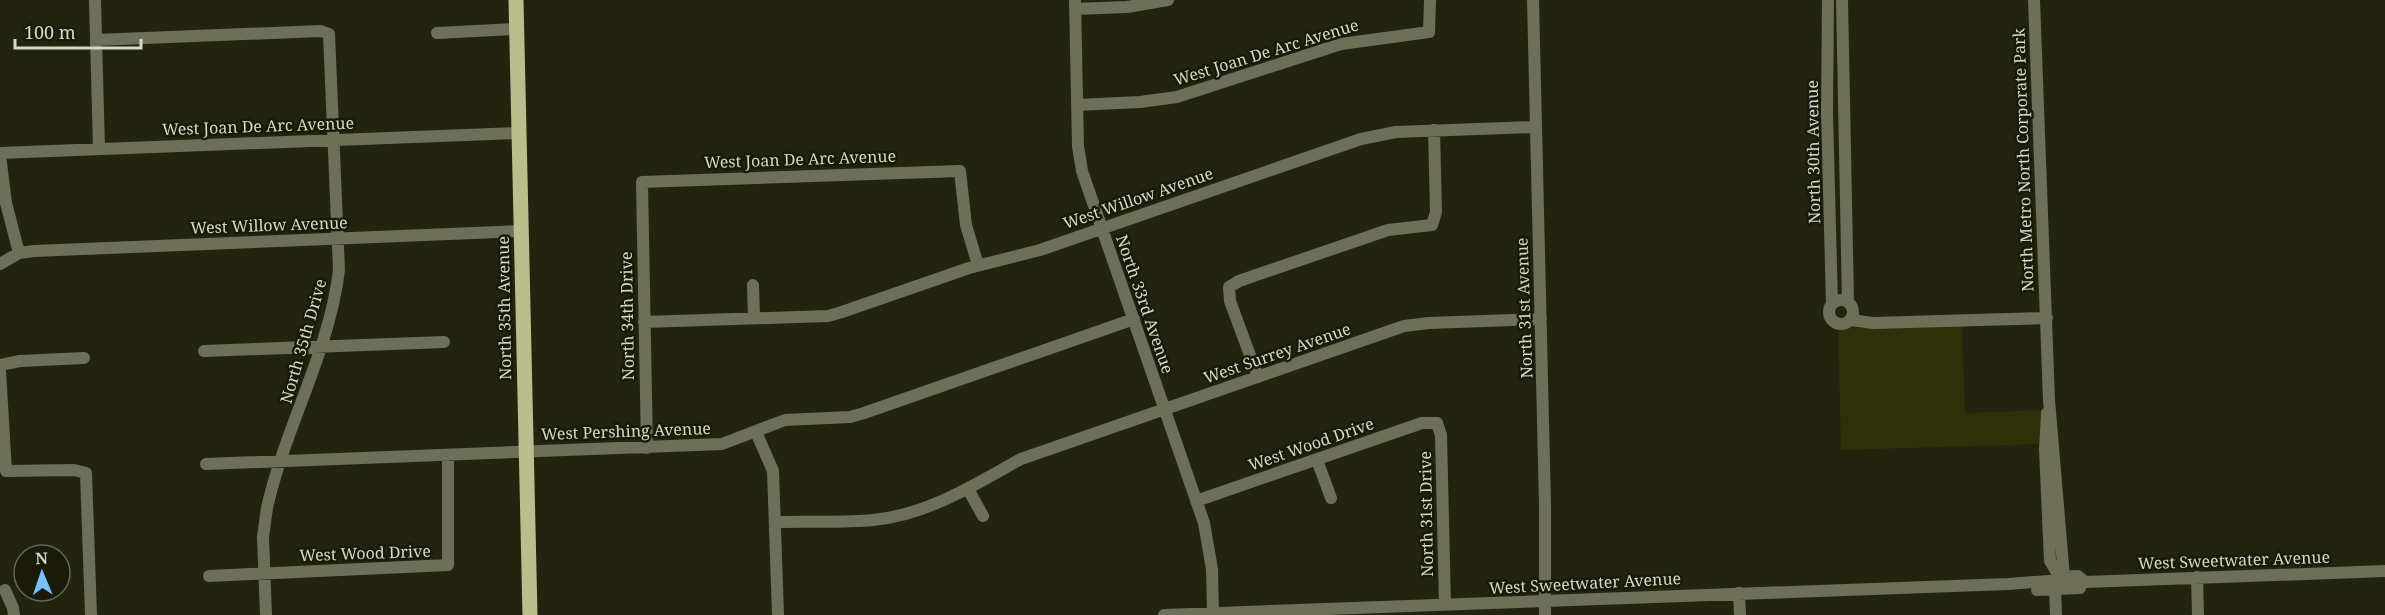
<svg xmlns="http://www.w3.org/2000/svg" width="2385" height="615" viewBox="0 0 2385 615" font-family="'Noto Serif',serif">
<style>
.green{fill:#2e3009}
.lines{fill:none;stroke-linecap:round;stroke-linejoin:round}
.minor{stroke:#6d6f58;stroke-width:12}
.major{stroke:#babe8c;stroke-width:15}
.labels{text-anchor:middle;stroke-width:5;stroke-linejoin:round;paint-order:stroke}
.street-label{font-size:16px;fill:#d6d8cb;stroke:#191a07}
</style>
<rect width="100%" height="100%" fill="#222410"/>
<!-- green -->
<path class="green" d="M1962 325 1965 413 2044 410 2039 444 1841 450 1838 328Z"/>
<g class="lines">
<!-- minor -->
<path class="minor" d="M95 0 99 149
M1075 0 1078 146 1082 171 1204 523 1212 569 1213 613
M1533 0 1545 505V615
M1828 0 1827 113 1832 304
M1842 0 1848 302
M2034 0 2049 400 2064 577
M1075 9 1127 7 1168 0
M437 33 516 29
M96 40 321 31 329 34 339 270C329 353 285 427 267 508L263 537 266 615
M1077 105 1140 102 1177 97 1341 44 1429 32 1430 0
M0 153 518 133
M0 155 6 203 19 253
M0 264 19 253 34 251 521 231
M753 285 754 318
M1829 312a12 12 0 1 1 24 0a12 12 0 1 1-24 0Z
M1851 320 1873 323 2047 318
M644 322 828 316 842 312 969 268 1040 250 1361 139 1396 132 1536 127
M204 351 444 342
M0 365 20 361 84 358
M0 371 6 471 74 470 86 473 91 615
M1258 377 1230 301 1229 287 1239 281 1388 230 1432 225 1436 212 1434 130
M2047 413 2045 449 2050 561 2056 571 2080 588
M756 432 773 471 778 615
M647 448 642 182 960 171 966 225 978 265
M1317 460 1331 498
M206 464 722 444 785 420 850 417 864 413 1134 319
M968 489 983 516
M1196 501 1422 423H1437L1441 435 1445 605
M777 522C809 521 841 523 873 520 928 515 975 484 1021 459L1404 326 1429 323 1541 319
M209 576 448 565V455
M2058 577 2078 576 2085 582 2385 571
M2197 577 2198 615
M2055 589 2056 615
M5 590 13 608 14 615
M2037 590 2079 588
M1739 593 1740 615
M1164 615 2008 584 2049 581 2064 577"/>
<!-- major -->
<path class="major" d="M516 0 530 615"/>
</g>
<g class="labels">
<!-- street labels -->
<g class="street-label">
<text transform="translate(1266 52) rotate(-17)" y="6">West Joan De Arc Avenue</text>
<text transform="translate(258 126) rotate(-2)" y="6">West Joan De Arc Avenue</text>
<text transform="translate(1813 152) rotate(-91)" y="6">North 30th Avenue</text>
<text transform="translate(800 159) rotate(-2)" y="6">West Joan De Arc Avenue</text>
<text transform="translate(2023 160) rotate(-92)" y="6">North Metro North Corporate Park</text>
<text transform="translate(1138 198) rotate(-19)" y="6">West Willow Avenue</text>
<text transform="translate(269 225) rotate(-2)" y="6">West Willow Avenue</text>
<text transform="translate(1145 304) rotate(71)" y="6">North 33rd Avenue</text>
<text transform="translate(504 308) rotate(-91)" y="6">North 35th Avenue</text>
<text transform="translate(1524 308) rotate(-92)" y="6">North 31st Avenue</text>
<text transform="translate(627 316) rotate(-91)" y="6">North 34th Drive</text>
<text transform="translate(303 341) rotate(-74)" y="6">North 35th Drive</text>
<text transform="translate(1277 353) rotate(-19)" y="6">West Surrey Avenue</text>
<text transform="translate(626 431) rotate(-2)" y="6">West Pershing Avenue</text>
<text transform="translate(1311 444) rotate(-19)" y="6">West Wood Drive</text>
<text transform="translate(1426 514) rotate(-91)" y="6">North 31st Drive</text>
<text transform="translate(365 553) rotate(-2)" y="6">West Wood Drive</text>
<text transform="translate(2234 560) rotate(-2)" y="6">West Sweetwater Avenue</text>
<text transform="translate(1585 583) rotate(-3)" y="6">West Sweetwater Avenue</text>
</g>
</g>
<!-- north arrow -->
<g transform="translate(42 573) rotate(358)"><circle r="28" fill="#191a07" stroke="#656655" stroke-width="1.5"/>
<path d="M0-4.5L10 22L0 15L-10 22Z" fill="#79bff8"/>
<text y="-9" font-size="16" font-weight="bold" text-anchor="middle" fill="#d6d8cb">N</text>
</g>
<!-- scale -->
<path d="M15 39v9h126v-9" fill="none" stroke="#d6d8cb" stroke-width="3"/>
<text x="24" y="39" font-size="18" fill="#d6d8cb" stroke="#191a07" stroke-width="4.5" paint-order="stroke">100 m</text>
</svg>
